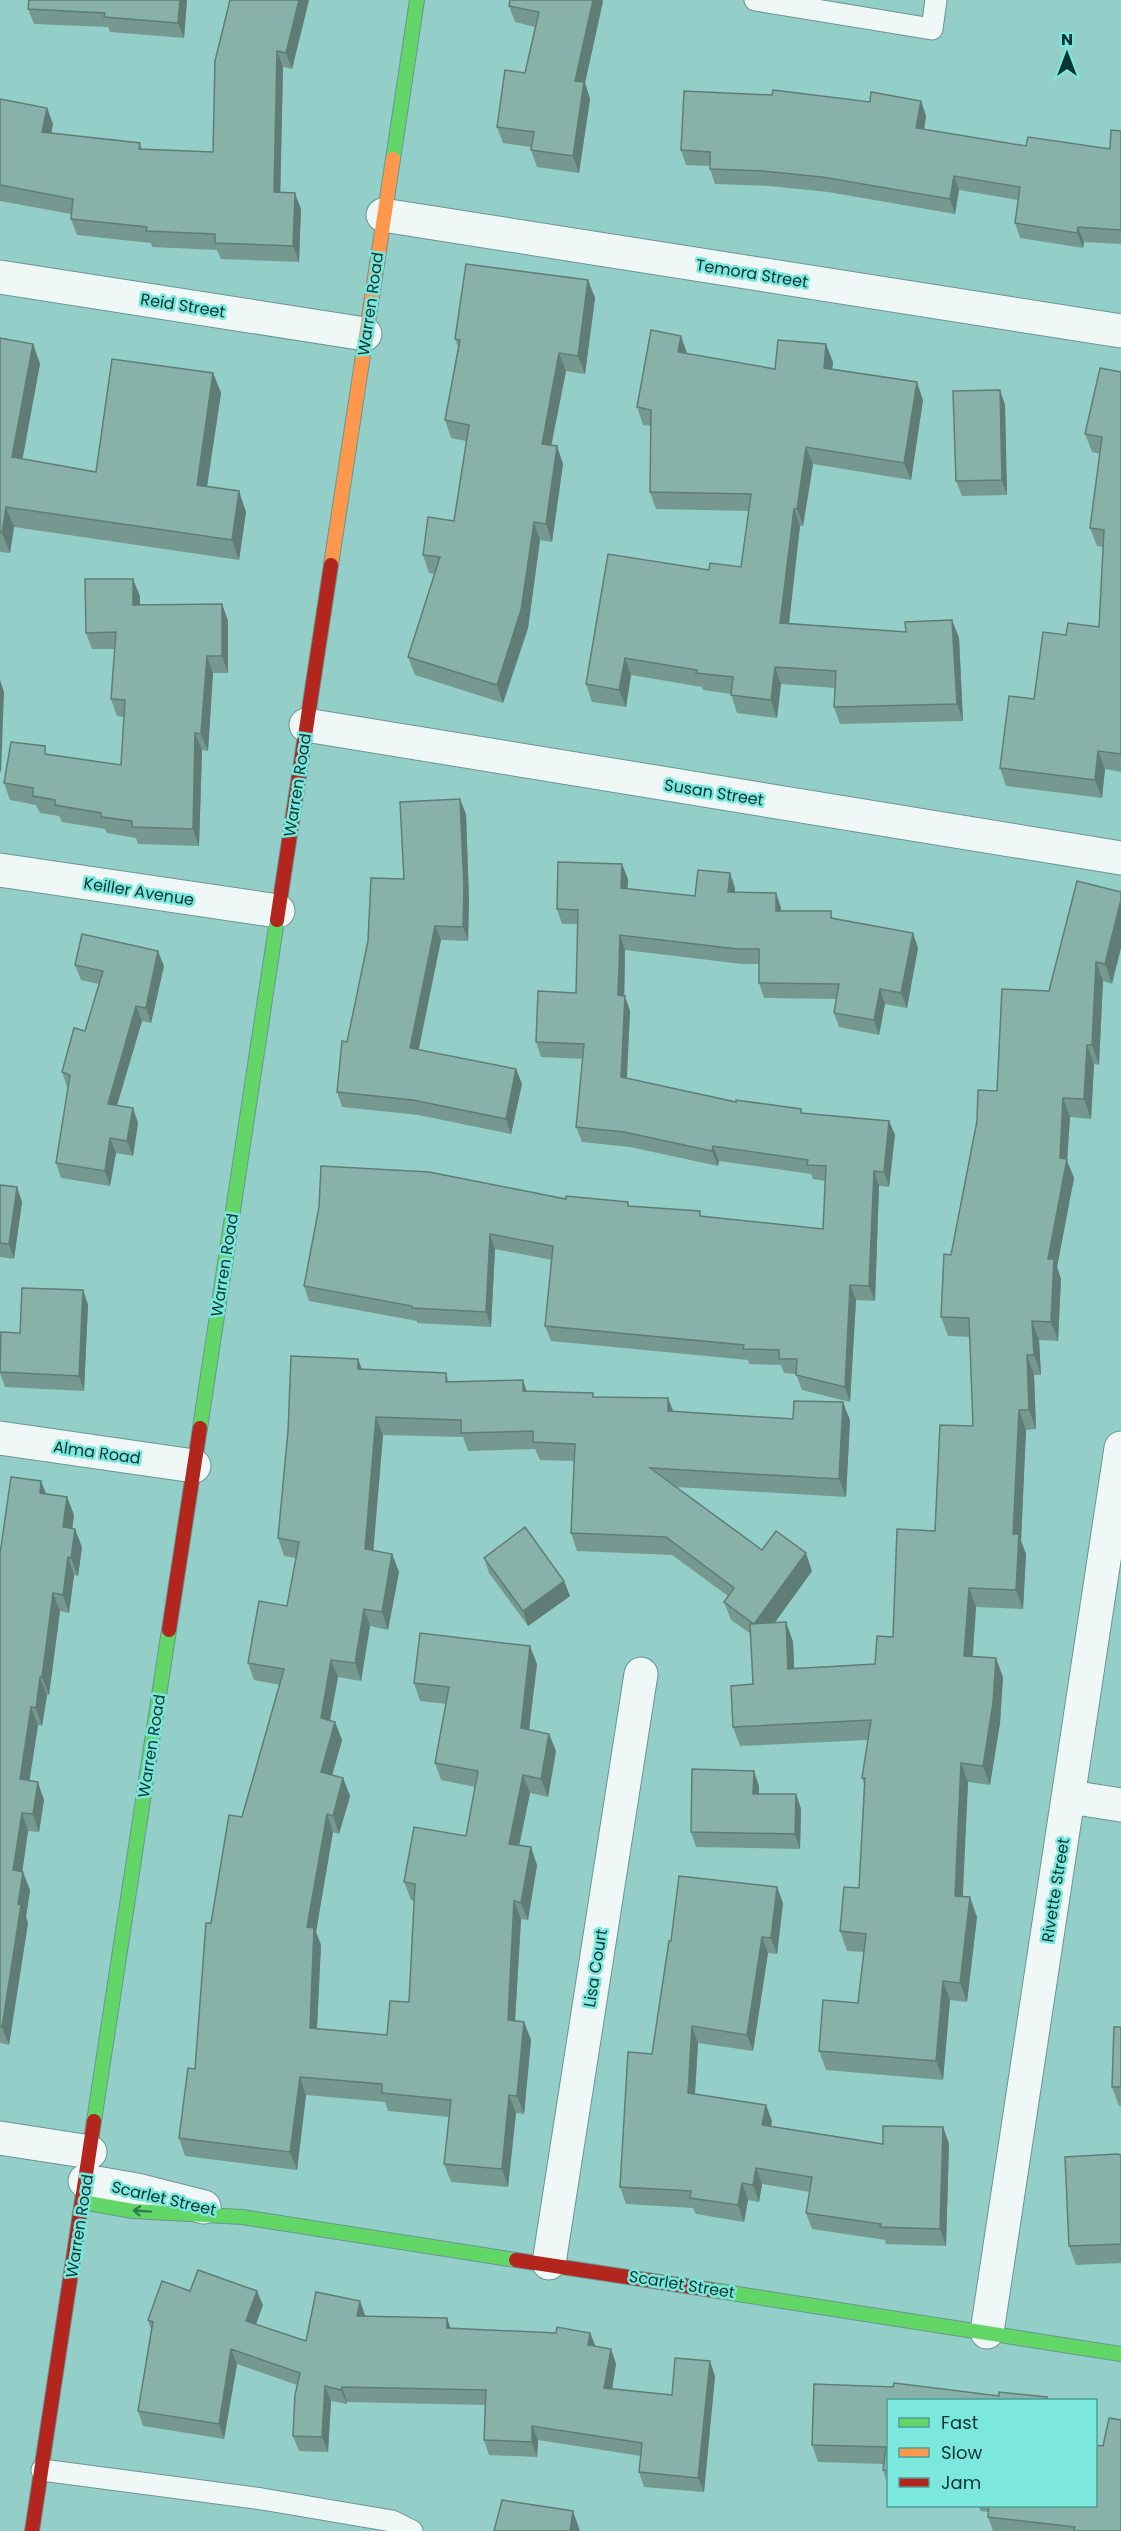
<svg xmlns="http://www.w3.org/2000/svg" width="1121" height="2531" viewBox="0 0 1121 2531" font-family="Poppins,sans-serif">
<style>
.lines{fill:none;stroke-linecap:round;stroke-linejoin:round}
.lane-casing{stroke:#6b9591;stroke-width:23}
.street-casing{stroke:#6b9591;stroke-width:35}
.fast-casing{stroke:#6b9591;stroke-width:16}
.slow-casing{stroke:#6b9591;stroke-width:16}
.jam-casing{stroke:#6b9591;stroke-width:16}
.lane{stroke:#eff8f7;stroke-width:21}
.street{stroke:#eff8f7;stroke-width:33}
.fast{stroke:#63d668;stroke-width:14}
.slow{stroke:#ff974d;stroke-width:14}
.jam{stroke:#b3261e;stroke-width:14}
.wall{fill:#759991}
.shaded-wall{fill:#5f7d76}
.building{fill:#88b2a9;stroke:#5f7d76;stroke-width:1.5}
.oneway{stroke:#2e7d4a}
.labels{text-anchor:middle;stroke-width:5;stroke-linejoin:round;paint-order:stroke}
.street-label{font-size:16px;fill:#033532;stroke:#7ce7dc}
</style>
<rect width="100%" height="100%" fill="#94cec8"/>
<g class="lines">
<!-- lane casing -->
<g class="lane-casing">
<path id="lane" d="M755 0 932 29 936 0
M42 2470 262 2499 392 2521 412 2531"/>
</g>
<!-- street casing -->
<g class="street-casing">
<path id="street" d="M383 215 1121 331
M0 277 365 334
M306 725 1121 858
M0 870 278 911
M0 1438 194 1466
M1070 1797 1121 1805
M0 2138 90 2152
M85 2181 137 2190 204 2207
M549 2263 641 1674
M987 2332 1121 1448"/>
</g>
<!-- fast casing -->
<g class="fast-casing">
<path id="fast" d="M393 159 417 0
M200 1428 277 920
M94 2121 169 1630
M82 2202 133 2211 242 2217 516 2260
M712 2290 1121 2354"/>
</g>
<!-- slow casing -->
<g class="slow-casing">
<path id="slow" d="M331 565 393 159"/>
</g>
<!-- jam casing -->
<g class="jam-casing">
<path id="jam" d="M277 920 331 565
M169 1630 200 1428
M516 2260 712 2290
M32 2531 94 2121"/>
</g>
<!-- lane -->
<use href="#lane" class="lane"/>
<!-- street -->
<use href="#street" class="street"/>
<!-- fast -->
<use href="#fast" class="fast"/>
<!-- slow -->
<use href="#slow" class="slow"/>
<!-- jam -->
<use href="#jam" class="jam"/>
</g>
<!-- wall -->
<path class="wall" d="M187 0 184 38 110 32 108 27 34 24 28 9Z
M230 0H309L292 69 283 67 280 192 301 209 299 262 221 259 217 250 152 247 151 243 77 235 71 219V214L0 201V99L47 108 53 124 51 133 140 143 142 149 213 152Z
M603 1 585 83 590 99 579 173 537 167 531 150V147L503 143 497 127 525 73 535 27 515 22 509 6Z
M921 101 926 116 924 129 1026 146 1110 149 1121 131V244L1084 242 1083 248 1020 238 1015 223 1018 200 959 190 955 214 828 192 769 186 715 184 710 169V166L686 165 681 150 870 102Z
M588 280 595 298 585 374 566 371 551 445 557 446 563 464 552 542 540 540 528 628 503 703 415 675 408 657 435 574 429 573 423 555 454 521 466 441 451 438 445 420 458 347 455 339Z
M0 338 33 344 40 364 22 459 96 472 213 373 221 393 207 487 246 512 239 560 14 527 10 553 0 552Z
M687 354 775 369 833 362 832 369 923 400 911 480 813 464 803 526H800L789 623 906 632 952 620 959 638 963 721 840 724 834 707 835 688 781 684 777 718 737 713 731 694 703 690 702 687 631 675 626 707 592 702 586 684 709 570 741 567 749 511 656 509 650 492 651 426 643 425 637 407Z
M1121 372V772L1105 769 1102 798 1006 786 1000 768 1066 635 1099 627 1103 547 1097 546 1090 528 1100 454 1092 452 1085 434Z
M1000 390 1005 405 1007 495 962 496 956 481Z
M140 596V605L222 604 228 621V673H213L208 751 202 750 199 846 138 844 136 838 107 833 105 829 62 822 59 816 40 813 36 805 10 800 4 783 49 755 121 765 124 717 117 716 111 699 115 649H92L86 633Z
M466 814 469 901 468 941 441 940 418 1050 516 1069 522 1084 511 1134 418 1115 342 1107 337 1092 347 1042 404 879Z
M628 879 627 889 695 896 735 888V893H776L781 908V911L834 918 918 948 907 1008 885 1004 879 1035 839 1027 834 1013 836 999 764 998 759 983V964H742L625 950 624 996 630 1011 627 1078 736 1102 801 1109 802 1113 889 1121 895 1135 889 1187 879 1186 875 1301 856 1300 850 1402 802 1390 796 1374 784 1373 781 1365 749 1364 748 1360 551 1341 545 1326 552 1260 495 1249 491 1327 417 1323V1321L309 1301 304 1286 566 1199 628 1202 629 1206 702 1216 823 1229 825 1181 813 1179 811 1174 719 1161 718 1166 630 1147 582 1142 576 1127 583 1059 541 1057 536 1042 576 993 578 924H562L557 909Z
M1077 881 1112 984 1103 981 1099 1065 1094 1064 1091 1119 1070 1117 1067 1161 1074 1178 1057 1267 1061 1279 1058 1341 1039 1340 1041 1375H1034L1036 1429 1026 1430 1021 1541 1026 1554 1023 1609 976 1607 973 1657 1003 1677 1000 1723 990 1785 968 1782 962 1897 977 1917 967 2002 950 2000 943 2080 826 2070 819 2051 858 2003 864 1952 847 1951 840 1931 859 1888 864 1784 862 1778 868 1740 740 1746 733 1727 753 1684 751 1634 731 1620 724 1602 728 1596 672 1555 577 1551 571 1533 574 1461 540 1460 535 1449 468 1451 463 1437 383 1435 373 1550 392 1554 399 1572 388 1630 370 1626 361 1681 338 1677 330 1721 335 1722 342 1740 332 1775 343 1778 350 1796 339 1834 333 1832 316 1932 321 1945 317 2029 387 2035 409 2002 414 1901 411 1900 404 1882 466 1836 475 1787 441 1780 435 1763 446 1704 420 1701 414 1683 537 1664 529 1730 549 1734 556 1751 548 1797 530 1793 519 1845 537 1865 528 1920 521 1919 515 2021 524 2022 531 2040 524 2114 516 2113 508 2187 451 2182 444 2164 449 2117 388 2111 385 2102 306 2095 297 2170 185 2156 179 2138 195 2069 211 1923 280 1685 254 1680 248 1663 287 1606 296 1558 284 1556 278 1538 362 1370 446 1373 449 1382 527 1391 594 1397 668 1398 673 1411 793 1419 850 1420 846 1497 676 1487 762 1550 812 1571 774 1623 786 1622 793 1642 794 1668 875 1664 893 1637 935 1531 973 1426 970 1337 948 1336 941 1317 951 1255 997 1091 1049 991Z
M75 965 164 966 151 1023 142 1021 117 1105 138 1123 133 1156 116 1153 110 1186 61 1178 56 1163 68 1087H67L62 1072 85 1031 99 984 81 980Z
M0 1185 17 1187 22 1202 14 1259 0 1257Z
M83 1290 88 1305 84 1391 5 1387 0 1373Z
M41 1481 46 1494 67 1497 74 1515 72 1529 82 1547 78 1576 74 1575 69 1613 60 1611 49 1695H47L42 1726 38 1725 29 1781 44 1800 39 1832 28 1831 22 1871 30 1890 26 1917 28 1923 9 2045 0 2043V1554Z
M484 1558 564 1581 570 1596 528 1626 489 1573Z
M759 1786V1794H796L801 1809 800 1849 696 1847 691 1832Z
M783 1903 777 1954 768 1953 753 2051 698 2043 695 2094 772 2121 771 2126 883 2144 943 2127 949 2144 946 2246 886 2244 885 2240 812 2229 806 2213 810 2192 762 2184 759 2202 748 2200 744 2222 696 2214 693 2208 626 2204 620 2187 652 2054 671 1941Z
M1121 2027V2106H1119L1112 2087Z
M1121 2155V2263L1076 2265 1069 2246Z
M190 2291 263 2305 256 2324 306 2341 365 2316 451 2329 556 2333H590L595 2346 611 2349 616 2364 612 2389 672 2395 715 2376 704 2492 644 2487 639 2472 641 2456 538 2440 537 2457 489 2455 484 2440 485 2405 347 2402V2404L331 2401 328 2452 299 2451 293 2436 297 2385 237 2364 224 2439 143 2426 138 2411 151 2329 148 2320Z
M894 2383 999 2396V2392L1047 2397 1049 2400H888V2486L883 2470V2464L818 2462 812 2445 814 2384 893 2387Z
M979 2505H1095L1121 2531H993L988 2517V2512L980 2511Z"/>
<!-- shaded-wall -->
<path class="shaded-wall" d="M180 0H187L184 38 178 23Z
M299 0H309L292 69 286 53Z
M593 0H602L603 1 585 83 590 99 579 173 573 156 575 81Z
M277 51 283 67 280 208 274 192Z
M921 101 926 116 922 143 916 128Z
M47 108 53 124 48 149 42 132Z
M954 176 959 190 955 214 950 199Z
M295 193 301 209 299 262 293 246Z
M1078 227 1084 242 1083 248 1077 233Z
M588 280 595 298 585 374 578 356Z
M681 336 687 353 684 369 678 352Z
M33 344 40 364 19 478 12 457Z
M826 344 833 362 830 385 824 368Z
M559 353 566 371 548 462 542 444Z
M213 373 221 393 204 506 197 485Z
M917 382 923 400 911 480 904 463Z
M1000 390 1005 405 1007 495 1002 480Z
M557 446 563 464 552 542 546 524Z
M806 447 813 464 803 526 797 509Z
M239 491 246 512 239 560 232 540Z
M6 507 14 527 10 553 2 533Z
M794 509 800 526 787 640 780 623Z
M534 522 540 540 528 628 503 703 497 685Z
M133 579 140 596V622L133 605Z
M222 604 228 621V673L222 656Z
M952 620 959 638 963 721 957 704Z
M207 656 213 673 208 751 201 734Z
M625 658 631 675 626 707 619 690Z
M775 667 781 684 777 718 771 700Z
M0 680 4 692 1 773 0 770Z
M195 733 202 750 199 846 193 829Z
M1098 751 1105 769 1102 798 1095 780Z
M460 799 466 814 469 901 468 941 463 927Z
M622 864 628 879 627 903 621 888Z
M730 873 735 888 733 907 728 892Z
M776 893 781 908V926L776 911Z
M1121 900V948L1112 984 1105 964Z
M435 926 441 940 416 1063 410 1048Z
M913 933 918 948 907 1008 901 993Z
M620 935 625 950 624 1010 618 995Z
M158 951 164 966 151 1023 146 1008Z
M1096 962 1103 981 1099 1065 1092 1045Z
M880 989 885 1004 879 1035 874 1020Z
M625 996 630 1011 626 1092 621 1077Z
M136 1006 142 1021 113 1119 108 1104Z
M1087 1045 1094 1064 1091 1119 1084 1099Z
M516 1069 522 1084 511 1134 506 1119Z
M1063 1098 1070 1117 1067 1161 1074 1178 1057 1267 1061 1279 1058 1341 1051 1322 1048 1259 1060 1158Z
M133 1108 138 1123 133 1156 127 1141Z
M889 1121 895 1135 889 1187 884 1172Z
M110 1138 116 1153 110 1186 105 1171Z
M713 1146 719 1161 718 1166 712 1151Z
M874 1171 879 1186 875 1301 869 1286Z
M17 1187 22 1202 14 1259 9 1244Z
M490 1234 495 1249 491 1327 486 1312Z
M850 1285 856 1300 850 1402 845 1387Z
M83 1290 88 1305 84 1391 79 1376Z
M1032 1321 1039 1340 1041 1375 1034 1355Z
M1027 1355 1034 1375 1036 1429 1029 1410Z
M358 1359 365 1377 358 1369Z
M523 1380 529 1398 523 1391Z
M668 1398 675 1416 668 1411Z
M843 1402 850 1420 846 1497 839 1479Z
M1019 1410 1026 1430 1021 1541 1026 1554 1023 1609 1016 1590 1013 1534Z
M376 1417 383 1435 372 1567 365 1549Z
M41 1481 48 1499 40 1493Z
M67 1497 74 1515 70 1545 63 1527Z
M75 1529 82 1547 78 1576 71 1558Z
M806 1553 812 1571 761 1642 754 1624Z
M392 1554 399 1572 388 1630 382 1612Z
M68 1557 74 1575 69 1613 63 1595Z
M564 1581 570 1596 528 1626 523 1611Z
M969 1588 976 1607 971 1675 964 1656Z
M53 1593 60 1611 49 1695 42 1677Z
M364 1609 370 1626 361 1681 355 1663Z
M786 1622 793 1642 795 1688 788 1669Z
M530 1646 537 1664 527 1746 521 1728Z
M996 1658 1003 1677 1000 1723 990 1785 983 1766Z
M331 1660 338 1677 327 1736 321 1718Z
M40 1677 47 1695 42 1726 36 1708Z
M31 1707 38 1725 27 1797 20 1779Z
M335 1722 342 1740 328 1790 321 1772Z
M549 1734 556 1751 548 1797 541 1779Z
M961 1763 968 1782 962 1915 955 1896Z
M754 1771 759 1786V1809L753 1794Z
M523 1775 530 1793 516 1861 509 1844Z
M343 1778 350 1796 339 1834 333 1816Z
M38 1782 44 1800 39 1832 33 1814Z
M796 1794 801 1809 800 1849 795 1834Z
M22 1813 28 1831 20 1888 13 1870Z
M327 1814 333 1832 316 1932 321 1945 316 2046 310 2028 307 1927Z
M531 1847 537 1865 528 1920 521 1903Z
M23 1872 30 1890 26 1917 28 1923 9 2045 2 2027Z
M777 1887 783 1903 777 1954 771 1938Z
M970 1897 977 1917 967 2002 960 1983Z
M514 1901 521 1919 514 2038 508 2020Z
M762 1937 768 1953 753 2051 747 2035Z
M943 1981 950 2000 943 2080 936 2061Z
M524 2022 531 2040 524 2114 517 2096Z
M692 2026 698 2043 694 2109 688 2093Z
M300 2077 306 2095 297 2170 290 2152Z
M509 2095 516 2113 508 2187 502 2169Z
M766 2105 772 2121 768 2141 762 2125Z
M943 2127 949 2144 946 2246 940 2229Z
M756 2168 762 2184 759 2202 753 2185Z
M742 2183 748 2200 744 2222 738 2205Z
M257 2291 263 2305 252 2335 246 2321Z
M360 2301 365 2315 362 2330 357 2316Z
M447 2318 452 2332 447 2328Z
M590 2333 596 2347 588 2345Z
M231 2349 237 2364 224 2439 219 2424Z
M611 2349 616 2364 610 2403 604 2388Z
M710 2361 715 2376 704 2492 698 2478Z
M325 2386 331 2401 328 2452 322 2437Z
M342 2387 347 2402V2404L341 2390Z
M532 2426 538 2440 537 2457 532 2442Z
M573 2511 580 2531H570Z"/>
<!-- building -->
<path class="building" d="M29 0H180L178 23 104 17 105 13 28 9Z
M230 0H299L286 53 277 51 274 192 295 193 293 246 215 243V234L146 231 147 227 71 219 73 199 0 185V99L47 108 42 132 140 143 139 149 213 152 215 61Z
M510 0H593L575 81 584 82 573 156 531 150 534 132 497 127 505 70 525 73 539 12 509 6Z
M773 90 870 102 871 92 921 101 916 128 1026 146 1028 137 1110 149 1111 130 1121 131V230L1078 227 1077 233 1015 223 1020 187 954 176 950 199 822 177 763 171 710 169V152L681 150 684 91 772 95Z
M466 264 588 280 578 356 559 353 542 444 557 446 546 524 534 522 521 610 497 685 408 657 440 557 423 555 428 517 454 521 469 425 445 420 460 340 455 339Z
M651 330 681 336 678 352 775 369 778 340 826 344 824 368 917 382 904 463 806 447 797 509H794L780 623 906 632 905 622 952 620 957 704 834 707 836 671 775 667 771 700 731 695 733 677 696 673 697 670 625 658 619 690 586 684 608 554 709 570 710 563 741 567 751 494 650 492 651 410 637 407Z
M0 338 33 344 12 457 96 472 112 359 213 373 197 485 239 491 232 540 6 507 2 533 0 532Z
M1100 368 1121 372V754L1098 751 1095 780 1000 768 1009 696 1034 699 1043 632 1066 635 1068 623 1099 627 1104 530 1090 528 1102 437 1085 434Z
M1000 390 1002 480 956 481 953 391Z
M85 579H133V605L222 604V656H207L201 734 195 733 193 829 132 827V821L101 817V813L55 805V800L33 796V788L4 783 11 742 45 746V754L121 765 125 700 111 699 116 632 86 633Z
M460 799 464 886 463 927 435 926 410 1048 516 1069 506 1119 413 1100 337 1092 342 1041 347 1042 368 941 371 878 404 879 400 802Z
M558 862 622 864 621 888 695 896 698 870 730 873 728 892 776 893V911H831V918L913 933 901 993 880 989 874 1020 834 1013 839 984 759 983V949H737L620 935 618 995 625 996 621 1077 736 1102V1100L801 1109V1113L889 1121 884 1172 874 1171 869 1286 850 1285 845 1387 796 1375 797 1359H779V1350L743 1349 744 1345 545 1326 553 1246 490 1234 486 1312 412 1308V1306L304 1286 319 1207 321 1166 429 1172 566 1199V1196L628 1202V1206L700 1211V1216L823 1229 826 1166 807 1165 808 1160 713 1146 712 1151 624 1132 576 1127 584 1044 536 1042 538 991 576 993 578 910 557 909Z
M1077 881 1121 892V900L1105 964 1096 962 1092 1045H1087L1084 1099 1063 1098 1060 1158 1067 1159 1048 1259H1054L1051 1322 1032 1321 1034 1355H1027L1029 1410H1019L1013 1534H1019L1016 1590 969 1588 964 1656 996 1658 993 1703 983 1766 961 1763 955 1896 970 1897 960 1983 943 1981 936 2061 819 2051 823 2000 858 2003 866 1934 840 1931 844 1887 859 1888 865 1778H862L871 1720 733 1727 731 1686 753 1684 750 1624 786 1622 788 1669 875 1664 877 1636 893 1637 897 1529 935 1531 940 1425 973 1426 969 1318 941 1317 944 1254 951 1255 977 1121 978 1090 997 1091 1002 989 1049 991Z
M82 934 158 951 146 1008 136 1006 108 1104 133 1108 127 1141 110 1138 105 1171 56 1163 70 1075 62 1072 74 1028 85 1031 103 971 75 965Z
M0 1185 17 1187 9 1244 0 1243Z
M22 1288 83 1290 79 1376 0 1372 1 1332 20 1333Z
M291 1356 358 1359V1369L446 1373V1382L523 1380V1391L593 1393V1397L668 1398V1411L793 1419 794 1401 843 1402 839 1479 650 1468 762 1550 776 1531 806 1553 754 1624 724 1602 734 1588 666 1537 571 1533 575 1444 533 1442V1431L461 1433V1420L376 1417 365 1549 392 1554 382 1612 364 1609 355 1663 331 1660 321 1718 335 1722 321 1772 343 1778 333 1816 327 1814 307 1927 314 1928 310 2028 387 2035 390 2001 409 2002 415 1884 404 1882 414 1827 466 1836 478 1771 435 1763 449 1687 414 1683 420 1633 530 1646 521 1728 549 1734 541 1779 523 1775 509 1844 531 1847 521 1903 514 1901 508 2020 524 2022 517 2096 509 2095 502 2169 444 2164 451 2100 382 2093V2084L300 2077 290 2152 179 2138 188 2068 195 2069 206 1923H211L229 1815 242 1817 284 1669 248 1663 259 1601 287 1606 299 1542 278 1538 288 1431Z
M11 1477 41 1481 40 1493 67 1497 63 1527 75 1529 71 1558 68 1557 63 1595 53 1593 42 1677H40L36 1708 31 1707 20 1779 38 1782 33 1814 22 1813 13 1870 23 1872 18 1904 21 1905 2 2027 0 2026V1554Z
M525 1527 564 1581 523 1611 484 1558Z
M692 1769 754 1771 753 1794H796L795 1834 691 1832Z
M679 1876 777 1887 771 1938 762 1937 747 2035 692 2026 688 2093 766 2105 762 2125 883 2144V2126L943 2127 940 2229 880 2227 881 2224 806 2213 812 2177 756 2168 753 2185 742 2183 738 2205 690 2198 691 2191 620 2187 628 2052 652 2054 669 1941H671Z
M1114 2027H1121V2087H1112Z
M1117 2154 1121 2155V2244L1069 2246 1065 2157Z
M198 2270 257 2291 246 2321 306 2341 316 2292 360 2301 357 2316 447 2318V2328L556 2333 557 2327 590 2333 588 2345 611 2349 604 2388 672 2395 675 2358 710 2361 698 2478 639 2472 642 2443 532 2426V2442L484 2440 486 2390 342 2387 341 2390 325 2386 322 2437 293 2436 295 2395 300 2373 231 2349 219 2424 138 2411 153 2322 148 2320 162 2281 190 2291Z
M894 2383 999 2396V2392L1047 2397V2400H888V2470H883L886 2447 812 2445 814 2384 893 2387Z
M1109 2418 1121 2420V2531H1074L1075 2527 988 2517 989 2505H1095V2445L1103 2446Z
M502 2500 573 2511 570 2531H494Z"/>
<!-- one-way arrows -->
<defs><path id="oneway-shaft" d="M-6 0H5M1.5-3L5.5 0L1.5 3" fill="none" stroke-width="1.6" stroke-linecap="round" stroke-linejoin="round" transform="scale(1.5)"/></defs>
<use class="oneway" href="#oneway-shaft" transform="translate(142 2211) rotate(-176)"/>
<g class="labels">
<!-- street labels -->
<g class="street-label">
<text transform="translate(752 273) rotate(9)" y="6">Temora Street</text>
<text transform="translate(370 304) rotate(-82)" y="6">Warren Road</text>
<text transform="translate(183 305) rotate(9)" y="6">Reid Street</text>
<text transform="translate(297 785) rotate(-81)" y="6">Warren Road</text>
<text transform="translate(714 792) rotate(9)" y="6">Susan Street</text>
<text transform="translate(139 891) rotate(9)" y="6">Keiller Avenue</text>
<text transform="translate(224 1265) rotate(-81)" y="6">Warren Road</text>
<text transform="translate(97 1452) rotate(8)" y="6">Alma Road</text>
<text transform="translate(151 1746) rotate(-81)" y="6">Warren Road</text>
<text transform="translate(1055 1890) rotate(-81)" y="6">Rivette Street</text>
<text transform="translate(595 1968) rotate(-81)" y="6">Lisa Court</text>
<text transform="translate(164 2198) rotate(13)" y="6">Scarlet Street</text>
<text transform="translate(79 2226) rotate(-81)" y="6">Warren Road</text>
<text transform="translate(682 2284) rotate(9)" y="6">Scarlet Street</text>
</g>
</g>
<!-- legend -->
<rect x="887" y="2399" width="210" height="108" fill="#7ce7dc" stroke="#4ca098" stroke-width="1.5"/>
<rect x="899" y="2418" width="30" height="9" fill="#63d668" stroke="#4ca098" stroke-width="1.5"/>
<text x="941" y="2429" font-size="18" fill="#033532">Fast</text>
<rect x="899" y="2448" width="30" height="9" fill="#ff974d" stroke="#4ca098" stroke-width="1.5"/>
<text x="941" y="2459" font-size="18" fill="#033532">Slow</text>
<rect x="899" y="2478" width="30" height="9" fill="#b3261e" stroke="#4ca098" stroke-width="1.5"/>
<text x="941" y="2489" font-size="18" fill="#033532">Jam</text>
<!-- north arrow -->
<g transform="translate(1067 54)" stroke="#7ce7dc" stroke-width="4.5" paint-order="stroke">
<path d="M0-4.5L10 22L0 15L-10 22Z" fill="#033532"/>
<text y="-9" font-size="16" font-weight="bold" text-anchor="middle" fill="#033532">N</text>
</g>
</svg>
